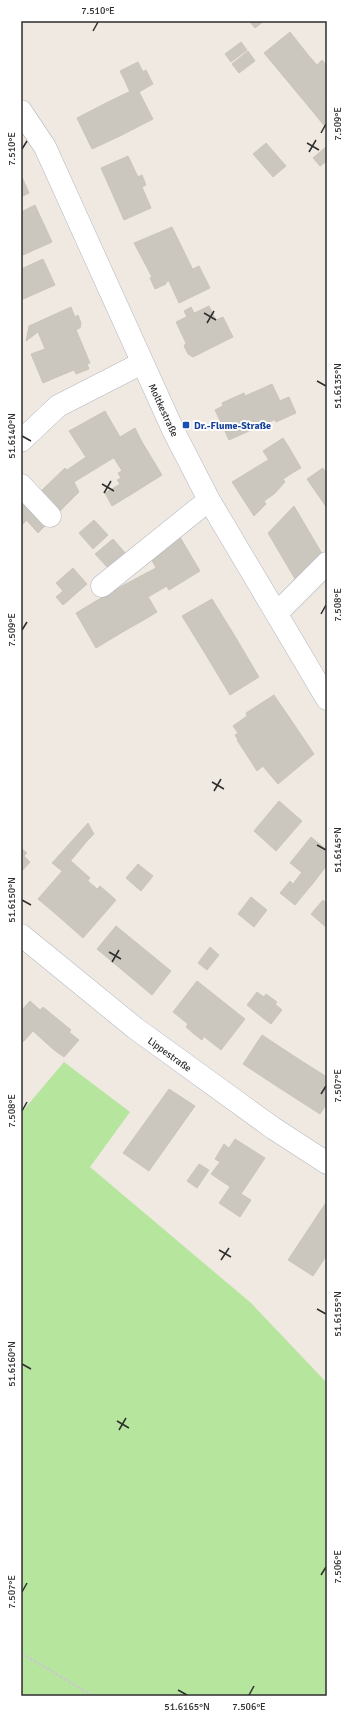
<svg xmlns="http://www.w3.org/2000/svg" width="348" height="1717" viewBox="0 0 348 1717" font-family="Signika,sans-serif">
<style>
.green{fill:#b6e59e}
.building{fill:#cbc7bf;stroke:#cbc5ba}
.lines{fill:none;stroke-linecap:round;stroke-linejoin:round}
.minor-casing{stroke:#b4b7c1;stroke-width:23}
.path{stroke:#c9c9c9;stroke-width:2.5;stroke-dasharray:3 2;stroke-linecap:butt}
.minor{stroke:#fff;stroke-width:22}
.ticks{fill:none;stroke:#2e2e2e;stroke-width:1.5}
.transit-dot{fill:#1a4fb4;stroke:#fff;stroke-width:1.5}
.labels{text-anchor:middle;stroke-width:4;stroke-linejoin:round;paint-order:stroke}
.street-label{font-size:10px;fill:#2e2e2e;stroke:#fff}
.transit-label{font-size:10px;font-weight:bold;fill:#164399;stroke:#fff;text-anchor:start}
.neatline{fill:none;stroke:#2e2e2e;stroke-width:1.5}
.ticks-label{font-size:10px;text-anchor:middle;fill:#2e2e2e}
</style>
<rect width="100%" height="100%" fill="#efe9e1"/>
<!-- green -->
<path class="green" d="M64 1062 130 1112 90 1167 251 1303 327 1383V1696H21V1113Z"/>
<!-- building -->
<path class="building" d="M249 21H264L255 28Z
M290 32 309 56 284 77 264 53Z
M241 42 247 50 231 62 225 54Z
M248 51 255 61 239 73 232 64Z
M309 56 317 65 322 60 327 66V92L309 107 284 77Z
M138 62 143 72 125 81 120 71Z
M146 70 153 84 139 92 137 88 130 92 125 81Z
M137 88 153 119 122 135 106 103Z
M327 92V129L309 107Z
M106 103 122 135 92 149 77 118Z
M266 143 286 166 273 177 253 154Z
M327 146V161L320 166 313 158Z
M128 156 138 177 142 175 146 185 142 187 151 208 124 220 101 168Z
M21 175 29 193 21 197Z
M35 205 52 242 23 255 21 250V212Z
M172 227 193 270 166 282V284L155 289 150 278 152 277 134 243Z
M43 259 55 285 21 300V269Z
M199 266 210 288 179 303 169 281Z
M209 306 216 320 223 317 233 337 193 357 188 354 184 346 186 343 176 322Z
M71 307 75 317 78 315 81 323 80 328 75 330 71 318 38 332 26 341 29 326Z
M191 307 194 313 187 317 184 311Z
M71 318 90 363 87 364 89 369 76 374 74 370 57 377 38 332Z
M45 349 57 377 43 383 31 354Z
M272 384 280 401 270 405 261 389Z
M261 389 276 419 229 440 215 410 223 406 222 403 244 393 245 396Z
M289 397 296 413 276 422 270 405Z
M105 411 120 437 135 428 142 442 110 460 104 451 89 462 69 431Z
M283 438 290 449 269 460 263 451Z
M142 442 162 475 135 492 114 458Z
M290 449 301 468 294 472 282 454Z
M104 451 110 460 74 482 79 492 59 512 40 492 65 468 67 470 86 457 89 462Z
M281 452 294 472 283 479 285 482 274 494 264 501 266 504 254 516 232 482Z
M323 468 327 474V508L307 479Z
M122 471 135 492 112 506 105 493 120 484 117 480 121 478 118 473Z
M24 502 46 525 38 533 21 514V505Z
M294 506 324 557 298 584 268 533Z
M21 514 27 520 21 526Z
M94 520 108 535 93 549 79 533Z
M180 537 190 554 159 573 149 555Z
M113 539 127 555 110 570 95 554Z
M190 554 200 571 169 590 159 573Z
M73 568 87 584 70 599 56 583Z
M156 568 167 586 148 597 137 578Z
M137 578 157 612 142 621 122 586Z
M122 586 142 621 126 630 106 595Z
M63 591 70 599 63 605 56 597Z
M106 595 126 630 111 639 91 604Z
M212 599 236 638 206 655 182 616Z
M91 604 111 639 96 648 76 613Z
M236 638 259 677 230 695 206 655Z
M274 695 289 717 260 735 251 722 249 723 253 730 238 740 235 735 238 733 233 726 247 716 246 713Z
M289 717 314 754 278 784 261 764 265 760 251 741Z
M251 722 260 735 251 741 258 750 250 760 237 740 253 730 249 723Z
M258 750 265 760 261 764 263 766 257 771 250 760Z
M279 801 302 821 276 851 254 831Z
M88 823 94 834 88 840 79 833Z
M79 833 88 840 62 871 52 863Z
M311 837 327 850V865L314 882 290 863Z
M21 848 27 853 24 856 30 862 21 872Z
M71 861 90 878 58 916 38 899Z
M138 864 153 876 141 891 126 878Z
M302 872 314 882 295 905 280 893 290 881 293 884Z
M88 881 97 889 100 886 116 900 83 938 58 916Z
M251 897 267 910 254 927 238 914Z
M323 900 327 904V928L311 914Z
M116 926 171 971 152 995 97 949Z
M210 947 219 955 207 970 198 963Z
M197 981 221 1000 197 1031 173 1012Z
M257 992 264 997 266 994 277 1002 263 1018 247 1005Z
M221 1000 245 1019 221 1050 197 1031Z
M30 1001 40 1010 43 1007 71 1030 54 1050 33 1031 23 1042 21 1040V1011Z
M275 1004 282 1010 271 1024 263 1018Z
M188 1024 197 1031 194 1034 186 1027Z
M197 1031 204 1036 202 1040 194 1034Z
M69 1032 79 1040 64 1057 54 1050Z
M262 1035 300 1060 281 1089 243 1064Z
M300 1060 327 1077V1103L320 1114 281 1089Z
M169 1089 195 1106 149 1171 123 1153Z
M235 1139 265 1158 241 1194 211 1174 220 1162 215 1159 224 1144 229 1148Z
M199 1164 209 1170 197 1188 187 1181Z
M230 1187 251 1200 240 1217 219 1203Z
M327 1201V1255L313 1276 288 1260Z"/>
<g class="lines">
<!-- minor casing -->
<g class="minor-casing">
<path id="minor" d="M21 111 45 147 174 432 209 500 327 699
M21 441 58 406 142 363
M21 485 50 516
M102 586 209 500
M277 613 327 563
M21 935 135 1028 273 1128 327 1163"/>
</g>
<!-- path -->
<path class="path" d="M21 1653 93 1696"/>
<!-- minor -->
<use href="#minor" class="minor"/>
</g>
<!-- ticks -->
<path class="ticks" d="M93 31 98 22M321 133 326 124M307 143 319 150M22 149 27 141M309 152 316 140M204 313 216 320M207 323 214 311M317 381 326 386M22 436 31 441M102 484 114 491M104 493 111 481M321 614 326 605M22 630 27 622M212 782 224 789M214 791 221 779M317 845 326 850M22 900 31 905M109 952 121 959M112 962 119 950M321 1094 326 1086M22 1111 27 1102M219 1250 231 1257M221 1260 229 1248M317 1309 326 1314M22 1364 31 1369M117 1421 129 1428M119 1430 126 1418M321 1575 326 1567M22 1592 27 1583M178 1690 187 1695M249 1695 254 1686"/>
<!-- markers -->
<rect class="transit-dot" x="182" y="421" width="8" height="8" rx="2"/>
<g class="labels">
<!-- street labels -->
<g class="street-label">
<text transform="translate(164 410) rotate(65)" y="4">Moltkestraße</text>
<text transform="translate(170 1054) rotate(36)" y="4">Lippestraße</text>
</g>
<!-- transit labels -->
<g class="transit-label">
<text x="194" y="429">Dr.-Flume-Straße</text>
</g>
</g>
<!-- border -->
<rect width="348" height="1717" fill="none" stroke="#ffffff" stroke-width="44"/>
<rect x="22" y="22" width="304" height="1673" class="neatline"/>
<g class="ticks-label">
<text x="98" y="14">7.510°E</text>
<text transform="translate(337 124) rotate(-90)" y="4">7.509°E</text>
<text transform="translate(11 149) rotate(-90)" y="4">7.510°E</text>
<text transform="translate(337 386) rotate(-90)" y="4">51.6135°N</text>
<text transform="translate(11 436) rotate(-90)" y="4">51.6140°N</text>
<text transform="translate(337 605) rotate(-90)" y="4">7.508°E</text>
<text transform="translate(11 630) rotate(-90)" y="4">7.509°E</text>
<text transform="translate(337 850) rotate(-90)" y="4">51.6145°N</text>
<text transform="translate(11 900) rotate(-90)" y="4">51.6150°N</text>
<text transform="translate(337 1086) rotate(-90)" y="4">7.507°E</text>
<text transform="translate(11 1111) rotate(-90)" y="4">7.508°E</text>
<text transform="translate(337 1314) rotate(-90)" y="4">51.6155°N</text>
<text transform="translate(11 1364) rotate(-90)" y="4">51.6160°N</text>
<text transform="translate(337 1567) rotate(-90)" y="4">7.506°E</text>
<text transform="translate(11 1592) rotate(-90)" y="4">7.507°E</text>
<text x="187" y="1710">51.6165°N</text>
<text x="249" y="1710">7.506°E</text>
</g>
</svg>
